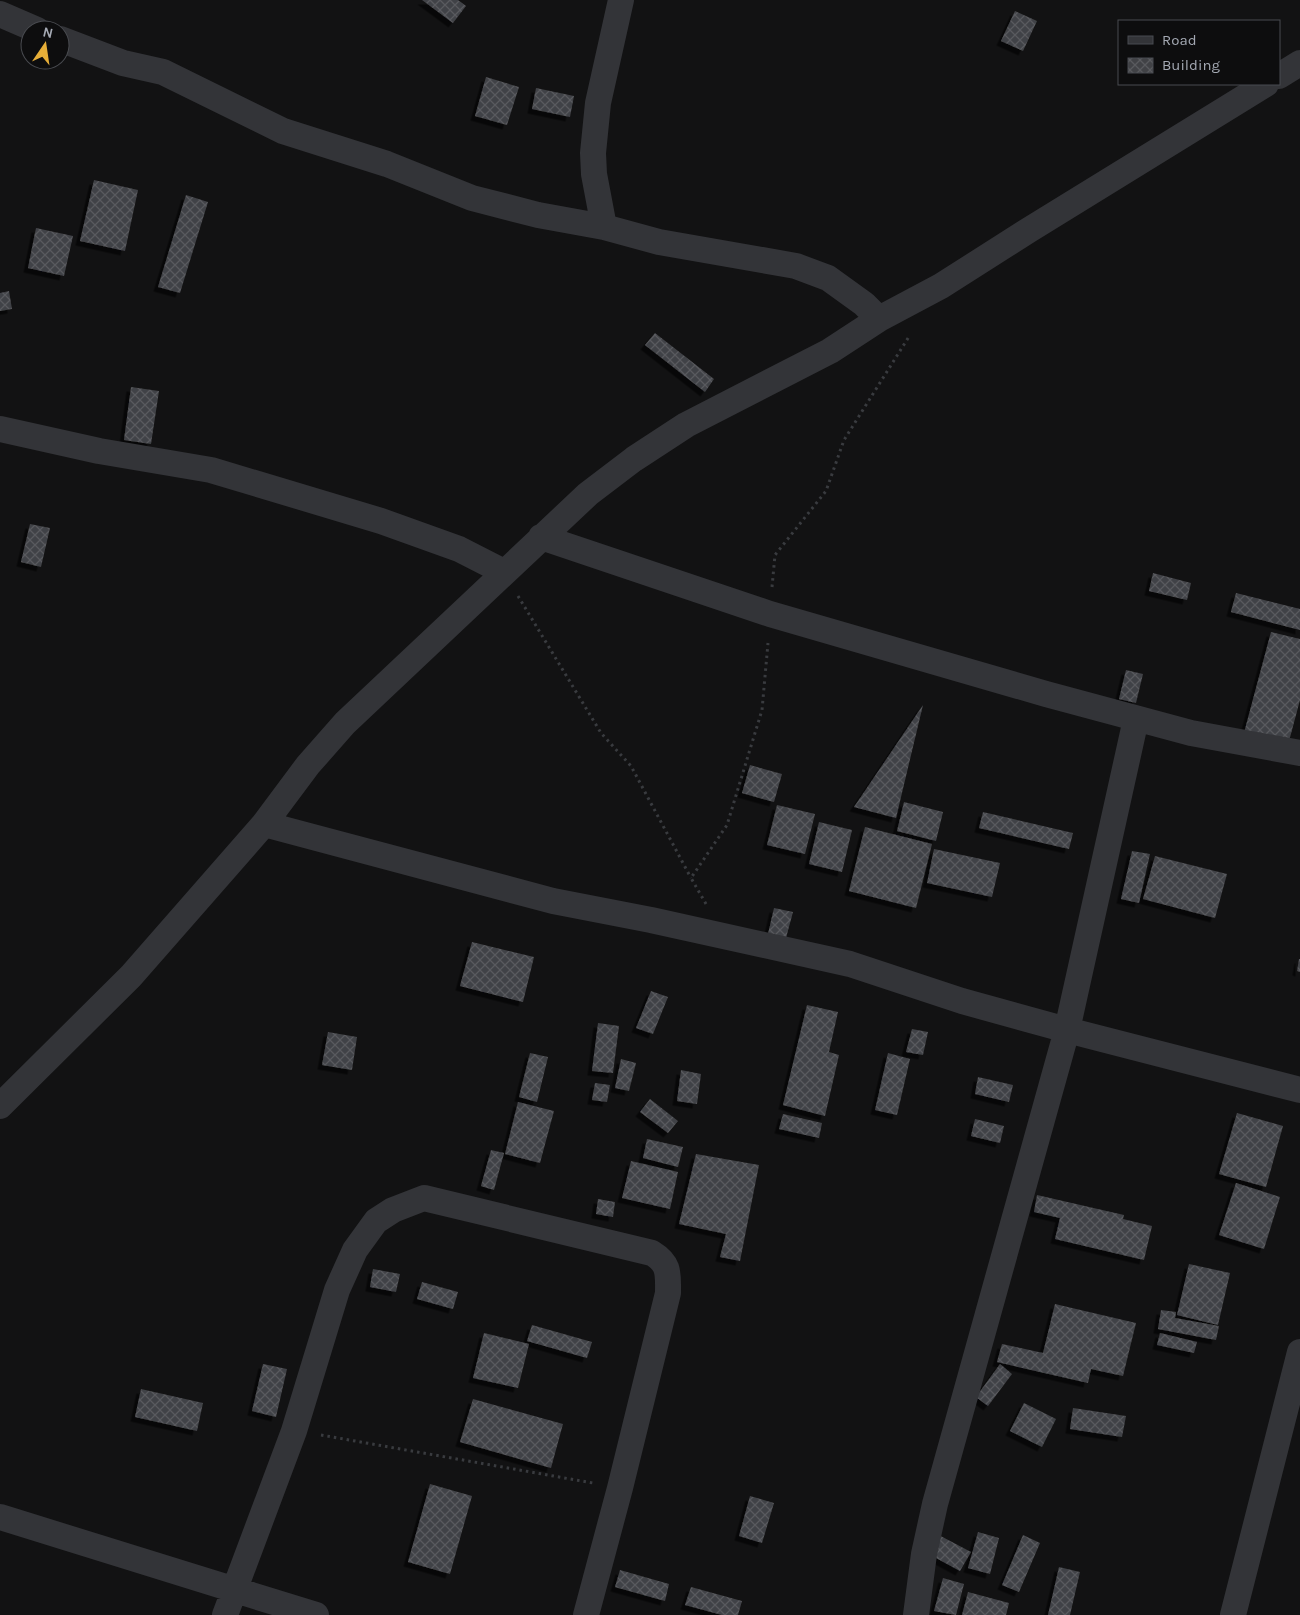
<svg xmlns="http://www.w3.org/2000/svg" width="1300" height="1615" viewBox="0 0 1300 1615" font-family="Karla,sans-serif">
<style>
.building{fill:url(#building-cross-hatch);filter:url(#shadow)}
.lines{fill:none;stroke-linecap:round;stroke-linejoin:round}
.path{stroke:#393b3f;stroke-width:3;stroke-dasharray:2.5 4;stroke-linecap:butt}
.street{stroke:#333438;stroke-width:26}
</style>
<defs>
<pattern id="building-cross-hatch" width="8" height="8" patternUnits="userSpaceOnUse" patternTransform="scale(1.25)"><rect width="8" height="8" fill="#414246"/><path d="M0 0l8 8M0 8l8-8" fill="none" stroke="#595a5e"/></pattern>
<filter id="shadow"><feDropShadow dx="-4.5" dy="4.5" stdDeviation="0" flood-color="#0009"/></filter>
</defs>
<rect width="100%" height="100%" fill="#121213"/>
<!-- building -->
<path class="building" d="M422 0H458L466 6 453 23Z
M1015 11 1037 21 1023 51 1001 41Z
M486 77 519 87 507 125 475 116Z
M536 88 574 96 570 117 532 109Z
M94 180 138 190 125 251 80 241Z
M186 195 208 202 180 293 158 287Z
M36 228 73 236 64 276 28 268Z
M9 291 12 309 0 311V293Z
M655 333 714 379 705 392 645 345Z
M131 387 159 391 151 444 124 440Z
M30 524 50 528 41 567 21 562Z
M1153 573 1191 583 1187 600 1149 591Z
M1236 593 1300 609V630L1231 612Z
M1271 632 1300 639V700L1288 745 1244 733Z
M1126 670 1143 674 1136 703 1119 699Z
M923 705 896 818 854 807Z
M750 765 782 774 774 802 742 793Z
M904 802 943 812 936 841 897 831Z
M777 805 815 814 805 854 767 845Z
M983 812 1073 833 1069 849 979 828Z
M819 822 852 830 842 872 809 864Z
M865 827 932 844 916 908 849 891Z
M934 849 1000 863 992 897 927 883Z
M1132 851 1150 854 1139 903 1121 899Z
M1155 856 1227 874 1215 918 1143 899Z
M774 908 793 912 786 938 768 934Z
M472 942 534 957 523 1002 460 986Z
M1299 959H1300V972L1297 971Z
M651 991 668 997 653 1034 636 1028Z
M807 1005 838 1012 829 1052 839 1055 825 1116 783 1105Z
M598 1023 619 1026 613 1073 592 1071Z
M912 1029 928 1032 923 1055 906 1052Z
M328 1032 357 1037 352 1070 322 1065Z
M530 1053 548 1057 537 1102 519 1097Z
M888 1053 910 1059 897 1115 875 1110Z
M621 1059 636 1063 629 1091 615 1088Z
M681 1070 701 1074 697 1104 677 1101Z
M978 1077 1013 1085 1009 1102 975 1094Z
M595 1083 610 1085 607 1102 592 1100Z
M650 1099 678 1121 668 1133 640 1112Z
M518 1102 554 1111 540 1163 505 1154Z
M1237 1113 1283 1126 1266 1187 1219 1174Z
M783 1114 822 1123 819 1138 779 1129Z
M975 1119 1004 1126 1000 1143 971 1136Z
M647 1139 683 1147 678 1167 643 1158Z
M491 1150 504 1153 494 1190 481 1186Z
M696 1154 759 1165 740 1261 720 1257 726 1234 679 1224Z
M631 1161 678 1172 670 1209 622 1198Z
M1236 1183 1280 1197 1264 1249 1219 1235Z
M1037 1195 1124 1215 1123 1219 1152 1226 1144 1260 1055 1239 1060 1218 1034 1212Z
M598 1199 615 1202 613 1217 596 1214Z
M1189 1264 1230 1273 1218 1325 1177 1315Z
M373 1269 400 1274 396 1292 370 1287Z
M422 1282 458 1292 453 1309 417 1299Z
M1055 1304 1136 1323 1123 1376 1091 1369 1088 1383 997 1362 1002 1344 1043 1353Z
M1161 1310 1176 1312 1175 1318 1219 1326 1216 1340 1158 1329Z
M532 1325 592 1342 587 1358 527 1341Z
M484 1333 529 1344 518 1388 473 1378Z
M1160 1333 1197 1342 1194 1353 1157 1345Z
M263 1364 287 1369 276 1417 252 1411Z
M1000 1364 1012 1374 988 1406 976 1397Z
M141 1389 203 1403 197 1431 135 1417Z
M473 1399 563 1424 551 1468 460 1442Z
M1024 1403 1056 1419 1042 1447 1010 1431Z
M1073 1408 1126 1416 1122 1437 1070 1429Z
M430 1484 472 1496 450 1574 408 1562Z
M750 1496 774 1503 762 1543 739 1536Z
M978 1532 999 1538 990 1574 968 1568Z
M935 1533 971 1552 960 1571 925 1552Z
M1023 1535 1040 1543 1019 1592 1002 1585Z
M1059 1567 1080 1572 1070 1615H1048Z
M620 1570 669 1584 665 1601 615 1587Z
M943 1578 964 1584 956 1615 934 1611Z
M691 1587 742 1601 738 1615H722L685 1605Z
M968 1592 1009 1603 1006 1615H962Z"/>
<g class="lines">
<!-- path -->
<path class="path" d="M772 587 775 555 826 491 844 440 910 335
M518 596 601 733 631 766 691 878
M706 904 691 878 727 825 762 710 768 643
M321 1435 593 1483"/>
<!-- street -->
<path class="street" d="M0 14 37 30
M60 39 123 63 163 72 283 131 387 164 472 198 538 215 604 227 659 242 796 266 828 278 864 304 879 319
M1279 76 1300 63
M604 227 594 174 593 153 598 103 621 0
M0 429 99 451 211 470 381 521 459 549 504 572
M541 537 770 614 1046 694 1191 733 1300 753
M264 824 553 901 651 920 850 964 962 1001 1067 1030 1300 1090
M0 1106 131 976 264 824 308 765 345 723 588 494 634 459 686 425 830 351 879 319 941 286 1029 230 1266 84
M0 1517 316 1615
M225 1615 294 1431 337 1290 355 1250 376 1221 393 1210 424 1198 652 1253C670 1264 668 1274 668 1293L620 1488 586 1615
M916 1615 924 1554 935 1504 1067 1030 1136 719
M1233 1615 1300 1352"/>
</g>
<!-- legend -->
<rect x="1118" y="20" width="162" height="65" fill="#0d0d0e" stroke="#494b50"/>
<rect x="1128" y="36" width="25" height="8" fill="#333438" stroke="#494b50"/>
<text x="1162" y="45" font-size="15" fill="#a4a9b3">Road</text>
<rect x="1128" y="58" width="25" height="15" fill="url(#building-cross-hatch)" stroke="#494b50"/>
<text x="1162" y="70" font-size="15" fill="#a4a9b3">Building</text>
<!-- north arrow -->
<g transform="translate(45 45) rotate(13)"><circle r="24" fill="#0d0d0e" stroke="#494b50"/>
<path d="M0-4L9 19L0 12L-9 19Z" fill="#e6ae38"/>
<text y="-8" font-size="14" font-weight="bold" text-anchor="middle" fill="#a4a9b3">N</text>
</g>
</svg>
